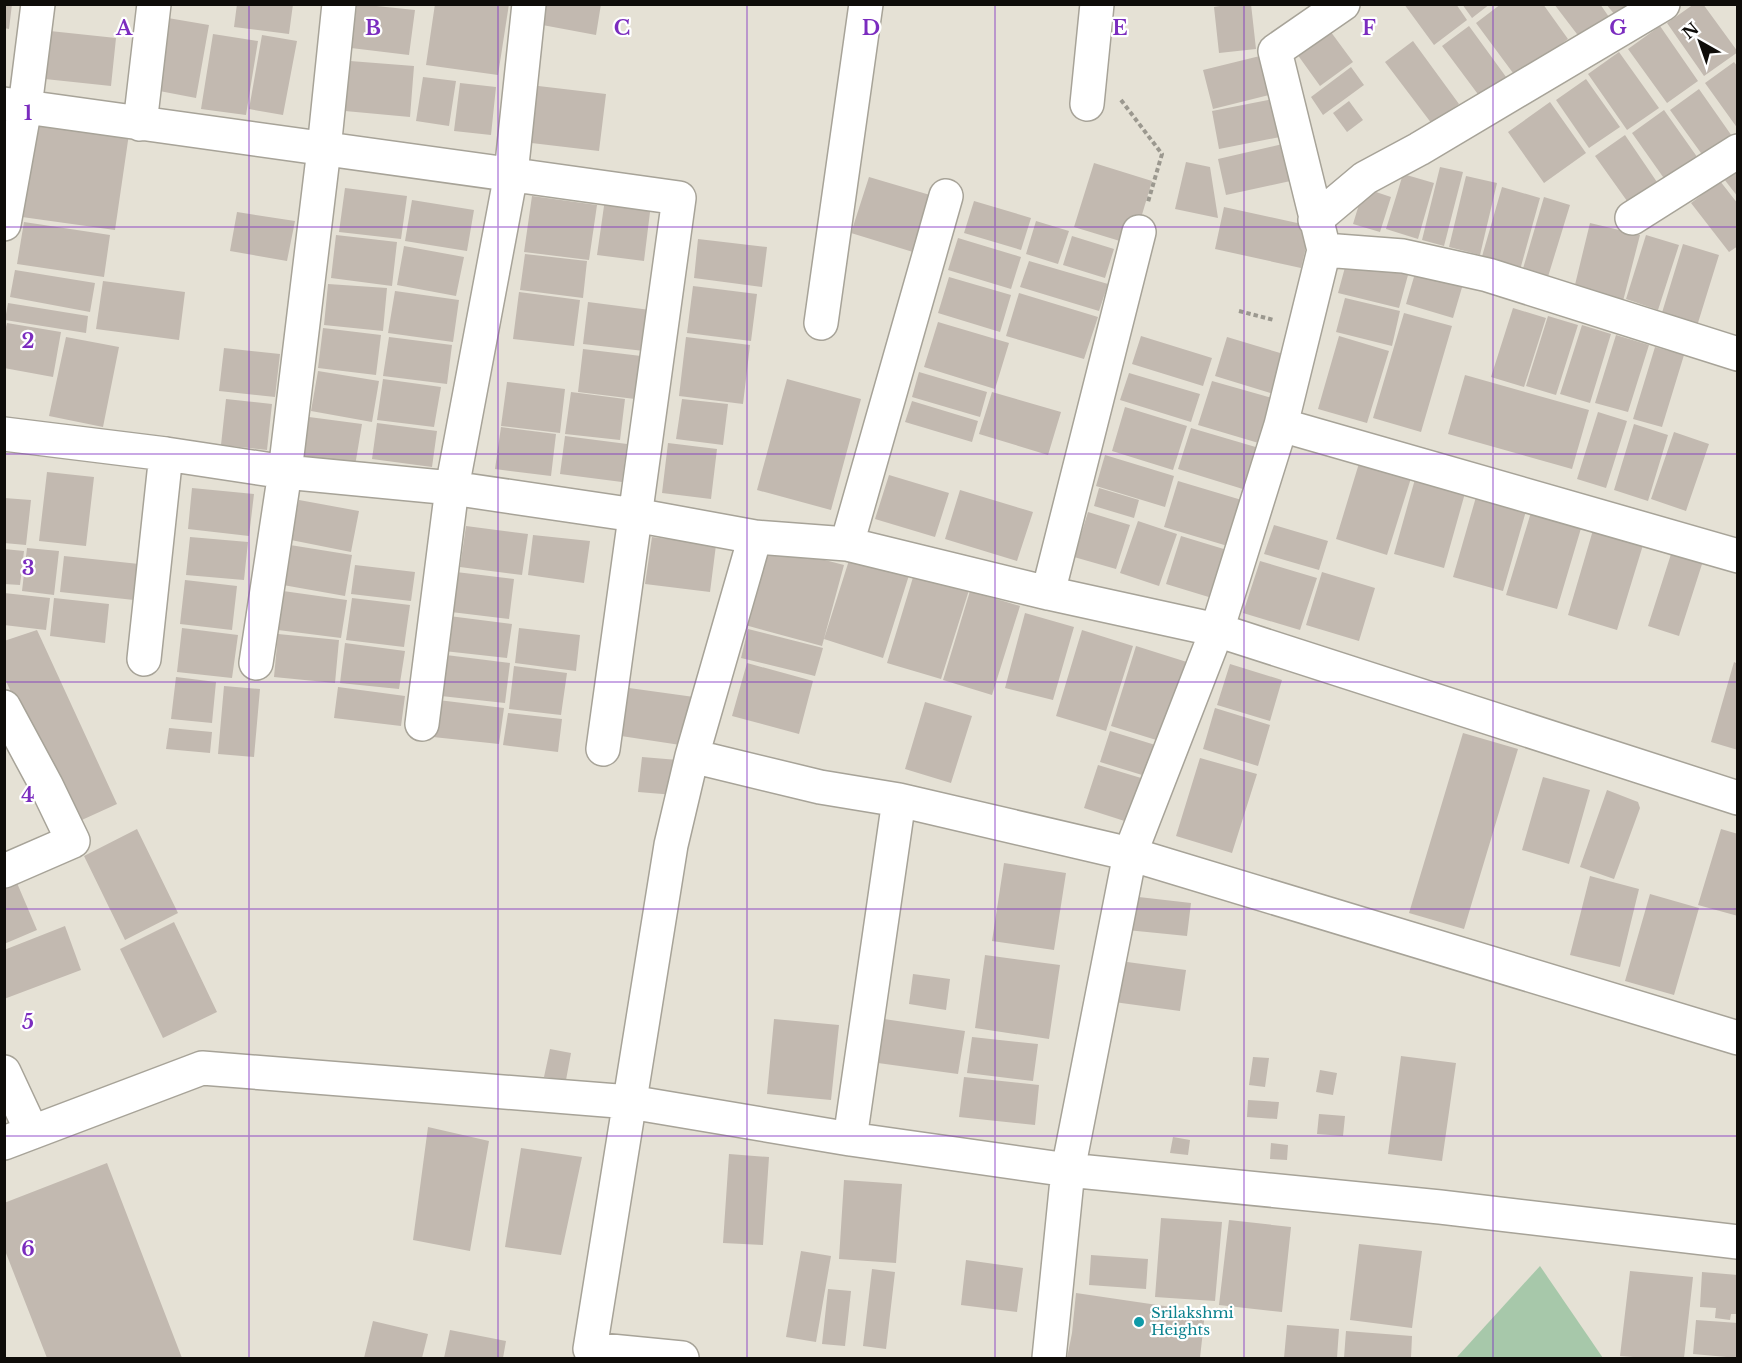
<svg xmlns="http://www.w3.org/2000/svg" width="1742" height="1363" viewBox="0 0 1742 1363" font-family="'Libre Baskerville',serif">
<style>
.green{fill:#a7c8aa}
.building{fill:#c2b9b0}
.lines{fill:none;stroke-linecap:round;stroke-linejoin:round}
.minor-casing{stroke:#a7a398;stroke-width:36}
.path{stroke:#9b988f;stroke-width:4;stroke-dasharray:4.5 3;stroke-linecap:butt}
.minor{stroke:#fff;stroke-width:33}
.grid{fill:none;stroke:#7b2cbf;stroke-width:1.5;stroke-opacity:0.55}
.culture-dot{fill:#0f9aa8;stroke:#fff;stroke-width:2}
.labels{text-anchor:middle;stroke-width:4.5;stroke-linejoin:round;paint-order:stroke}
.culture-label{font-size:15px;fill:#0d838f;stroke:#fff;text-anchor:start}
.grid-label{font-size:20px;text-anchor:middle;font-weight:bold;fill:#7b2cbf;stroke:#fff;stroke-width:4.5;stroke-linejoin:round;paint-order:stroke}
</style>
<rect width="100%" height="100%" fill="#e5e1d5"/>
<!-- green -->
<path class="green" d="M1540 1266 1603 1358H1458L1457 1357Z"/>
<!-- building -->
<path class="building" d="M4 4H12L9 29 4 28Z
M237 4H293L289 34 234 27Z
M357 4 415 10 409 55 351 48Z
M435 4H509L498 75 426 65Z
M541 4H601L596 35 537 24Z
M1232 4H1251L1256 49 1219 53 1214 7Z
M1404 4H1456L1467 20 1434 45Z
M1462 4H1490L1472 18Z
M1501 4H1543L1568 39 1516 77 1476 23Z
M1554 4H1600L1609 17 1580 38Z
M1606 4H1629L1615 15Z
M1694 4H1703L1738 52 1704 76 1667 23Z
M162 17 209 25 196 98 149 89Z
M1325 24 1353 62 1320 86 1292 47Z
M1469 26 1509 81 1483 101 1442 46Z
M1660 26 1698 81 1667 103 1628 49Z
M50 31 116 38 111 86 45 79Z
M213 34 258 41 246 115 201 109Z
M262 35 297 41 283 115 249 109Z
M1413 41 1459 104 1432 124 1385 62Z
M1619 52 1659 108 1627 130 1588 74Z
M1264 55 1273 94 1213 109 1203 70Z
M350 61 414 66 410 117 345 111Z
M1734 62 1738 67V129L1705 83Z
M1351 67 1364 85 1323 115 1311 97Z
M423 77 456 81 449 126 416 121Z
M1586 79 1620 127 1589 148 1556 100Z
M460 83 496 87 491 135 454 131Z
M530 85 606 94 599 151 523 142Z
M1699 89 1734 139 1706 160 1670 110Z
M1273 99 1280 137 1219 149 1212 111Z
M1349 101 1363 120 1347 132 1333 113Z
M1550 102 1586 153 1544 183 1508 132Z
M1664 110 1700 161 1668 184 1632 133Z
M37 115 130 127 115 230 22 217Z
M1625 135 1661 188 1632 208 1595 156Z
M1287 143 1295 180 1226 195 1218 159Z
M1186 162 1210 167 1218 218 1175 209Z
M1094 163 1152 181 1133 245 1074 227Z
M1440 167 1463 172 1444 246 1422 240Z
M1738 169V197L1724 179Z
M1403 174 1434 183 1418 239 1386 229Z
M1466 176 1497 183 1480 255 1449 247Z
M869 177 930 195 913 252 851 233Z
M1720 181 1738 204V246L1729 252 1691 203Z
M1502 187 1540 198 1520 270 1481 260Z
M345 188 407 196 401 239 339 232Z
M1364 188 1391 197 1380 232 1353 224Z
M532 196 597 205 589 260 524 252Z
M1544 197 1570 205 1547 280 1522 272Z
M605 199 651 204 644 261 597 255Z
M412 200 474 210 467 251 405 241Z
M974 201 1031 218 1021 250 964 233Z
M1224 207 1311 226 1301 268 1215 249Z
M237 212 295 221 287 261 230 251Z
M1036 221 1069 231 1058 264 1026 254Z
M24 222 110 235 104 277 17 264Z
M1590 223 1640 235 1622 305 1573 293Z
M336 235 397 242 392 286 331 278Z
M1646 235 1679 245 1658 310 1626 299Z
M1072 236 1114 249 1105 278 1063 265Z
M958 238 1021 257 1011 289 948 270Z
M698 239 767 247 762 287 694 278Z
M1683 244 1719 255 1697 326 1661 316Z
M404 246 464 257 456 296 397 285Z
M525 254 587 261 583 298 520 290Z
M1347 260 1408 275 1399 308 1338 293Z
M1029 261 1108 284 1099 311 1020 287Z
M15 270 95 283 90 312 10 297Z
M1416 270 1463 284 1453 318 1406 304Z
M949 277 1011 295 1000 332 938 313Z
M103 281 185 292 179 340 96 329Z
M328 284 387 288 383 331 324 325Z
M693 286 757 294 751 341 687 333Z
M395 291 459 300 453 342 388 333Z
M519 292 580 300 574 346 513 339Z
M1019 293 1098 317 1084 359 1006 336Z
M1345 298 1400 311 1392 346 1336 332Z
M588 302 650 310 644 351 583 344Z
M8 303 88 316 86 333 5 320Z
M1513 308 1546 318 1524 387 1491 377Z
M1404 313 1452 326 1421 432 1373 418Z
M1548 316 1578 325 1556 395 1526 386Z
M938 322 1009 343 995 389 924 367Z
M7 323 61 332 53 377 4 368V335Z
M1582 325 1611 334 1590 403 1560 394Z
M323 328 381 335 376 375 318 368Z
M1616 335 1649 345 1628 412 1595 403Z
M1141 336 1212 358 1203 386 1132 364Z
M1339 336 1389 351 1367 423 1318 409Z
M66 337 119 347 103 427 49 416Z
M389 337 452 345 447 384 383 376Z
M686 337 750 345 743 404 679 396Z
M1227 337 1287 355 1274 394 1215 376Z
M1655 347 1684 355 1662 427 1633 419Z
M224 348 280 354 275 397 219 391Z
M583 349 641 356 635 399 578 392Z
M318 371 379 381 372 422 311 411Z
M919 372 987 392 980 417 912 397Z
M1129 373 1200 394 1191 422 1120 400Z
M1465 375 1589 410 1572 469 1448 434Z
M383 379 441 387 434 427 377 420Z
M787 379 861 399 831 510 757 490Z
M1212 381 1276 399 1262 444 1198 425Z
M507 382 565 389 560 433 501 426Z
M571 392 625 399 620 440 565 434Z
M992 392 1061 412 1048 455 979 434Z
M226 399 272 404 267 450 221 445Z
M682 399 728 404 723 445 676 439Z
M912 401 978 421 972 442 905 422Z
M1125 407 1187 426 1173 470 1112 451Z
M1598 412 1627 421 1606 488 1577 479Z
M309 417 362 424 355 466 302 459Z
M377 423 437 431 432 467 372 459Z
M1634 424 1668 435 1648 501 1614 490Z
M501 427 556 434 551 476 495 469Z
M1191 428 1259 448 1246 490 1178 469Z
M1674 432 1709 444 1686 511 1651 499Z
M565 436 627 444 622 482 560 474Z
M668 443 717 449 711 499 662 493Z
M1105 455 1174 476 1165 507 1096 486Z
M1360 460 1412 475 1387 555 1336 539Z
M47 472 94 477 86 546 39 541Z
M1417 472 1467 486 1444 568 1394 554Z
M889 475 949 493 935 537 875 519Z
M1178 481 1245 501 1231 547 1164 527Z
M192 488 254 494 249 536 188 529Z
M1099 488 1139 500 1134 518 1094 506Z
M960 490 1033 512 1017 561 945 539Z
M1476 497 1526 511 1503 591 1453 577Z
M4 498 31 500 26 545 4 543Z
M299 500 359 511 351 552 291 540Z
M1532 509 1582 525 1557 609 1506 595Z
M1088 512 1130 525 1116 569 1074 557Z
M1138 521 1177 534 1159 586 1120 573Z
M1274 525 1328 541 1319 570 1264 554Z
M466 526 528 534 522 575 460 567Z
M1593 530 1643 545 1617 630 1568 615Z
M533 535 590 541 584 583 528 575Z
M1181 536 1227 550 1212 598 1166 584Z
M190 537 248 542 244 580 186 575Z
M652 537 716 545 710 592 645 584Z
M290 545 352 555 345 596 283 585Z
M767 545 844 565 822 646 745 625Z
M27 548 59 551 54 595 22 591Z
M4 549 24 551 20 585 4 584Z
M1672 551 1703 561 1679 636 1648 626Z
M851 554 910 572 883 658 824 639Z
M64 556 139 564 134 600 60 592Z
M1260 561 1317 578 1300 630 1243 613Z
M355 565 415 572 411 601 351 594Z
M456 572 514 579 509 619 451 612Z
M1322 572 1375 588 1359 641 1306 625Z
M914 574 969 590 941 679 887 663Z
M185 580 237 586 232 630 180 624Z
M283 591 347 600 341 638 278 630Z
M970 591 1020 606 992 695 943 680Z
M4 593 50 598 46 630 4 625Z
M54 598 109 604 105 643 50 636Z
M352 598 410 605 404 647 346 640Z
M1025 613 1074 627 1053 700 1005 688Z
M449 616 512 624 507 658 444 651Z
M182 628 238 635 232 678 177 672Z
M519 628 580 635 576 671 515 663Z
M748 629 823 648 815 676 741 658Z
M37 630 117 804 73 824 4 677V641Z
M1082 630 1133 646 1106 731 1056 716Z
M278 634 339 640 335 683 274 677Z
M345 643 405 651 399 689 340 683Z
M1136 646 1190 663 1166 743 1111 726Z
M446 655 510 663 505 703 441 696Z
M1734 662 1738 664V750L1711 742Z
M747 663 813 681 799 734 732 716Z
M1230 664 1282 680 1270 721 1217 705Z
M514 666 567 673 561 715 509 709Z
M176 677 216 682 212 723 171 719Z
M224 686 260 689 254 757 218 754Z
M338 687 405 696 401 726 334 718Z
M629 688 694 697 687 746 621 736Z
M438 700 504 708 499 744 433 737Z
M925 702 972 716 951 783 905 769Z
M1215 708 1270 725 1258 766 1203 749Z
M508 713 562 719 558 752 503 745Z
M169 728 212 732 210 753 166 749Z
M1110 731 1165 748 1155 779 1100 762Z
M1463 733 1518 749 1464 929 1409 913Z
M642 757 678 760 675 795 638 792Z
M1200 758 1257 774 1232 853 1176 836Z
M1098 765 1151 781 1137 825 1084 808Z
M1543 777 1590 790 1569 864 1522 850Z
M1607 790 1638 802 1640 808 1614 879 1580 867Z
M137 829 178 913 125 940 84 856Z
M1721 829 1738 834V916L1698 905Z
M1004 863 1066 873 1054 950 992 941Z
M1590 876 1639 889 1620 967 1570 955Z
M17 883 37 930 4 944V888Z
M1650 894 1699 908 1674 995 1625 981Z
M1130 896 1191 903 1187 936 1127 930Z
M174 922 217 1012 163 1038 120 949Z
M65 926 81 970 4 999V950Z
M985 955 1060 965 1049 1039 975 1028Z
M1120 961 1186 970 1180 1011 1114 1002Z
M913 974 950 979 946 1010 909 1004Z
M774 1019 839 1025 831 1100 767 1094Z
M884 1019 965 1031 958 1074 878 1063Z
M972 1037 1038 1044 1033 1081 967 1073Z
M550 1049 571 1053 566 1080 544 1077Z
M1401 1056 1456 1063 1442 1161 1388 1154Z
M1253 1057 1269 1058 1265 1087 1249 1085Z
M1320 1070 1337 1073 1333 1095 1316 1092Z
M964 1077 1039 1085 1035 1125 959 1117Z
M1248 1100 1279 1102 1277 1119 1247 1117Z
M1319 1114 1345 1116 1343 1136 1317 1134Z
M428 1127 489 1141 470 1251 413 1240Z
M1173 1137 1190 1140 1188 1155 1170 1153Z
M1271 1143 1288 1145 1287 1160 1270 1159Z
M521 1148 582 1157 561 1255 505 1247Z
M729 1154 769 1157 763 1245 723 1243Z
M107 1163 182 1358H47L4 1248V1203Z
M844 1180 902 1184 896 1263 839 1259Z
M1161 1218 1222 1222 1215 1301 1155 1297Z
M1229 1220 1291 1227 1282 1312 1219 1305Z
M1359 1244 1422 1251 1412 1328 1350 1320Z
M801 1251 831 1256 816 1342 786 1337Z
M1091 1255 1148 1259 1146 1289 1089 1285Z
M966 1260 1023 1268 1017 1312 961 1305Z
M872 1269 895 1272 886 1349 863 1346Z
M1630 1271 1693 1277 1684 1358H1647L1620 1356Z
M1702 1272 1738 1275V1314H1731L1730 1320 1715 1318 1716 1308 1700 1307Z
M828 1289 851 1291 845 1346 822 1344Z
M1076 1293 1205 1312 1200 1358H1067L1072 1333Z
M1696 1320 1738 1323V1358L1693 1354Z
M373 1321 428 1334 422 1358H364Z
M1287 1325 1339 1329 1337 1358H1284Z
M450 1330 506 1341 503 1358H444Z
M1346 1331 1412 1336 1411 1358H1344Z"/>
<g class="lines">
<!-- minor casing -->
<g class="minor-casing">
<path id="minor" d="M4 104 679 198 603 749
M1087 104 1097 4
M140 124 154 4
M1632 218 1738 151
M1315 220 1365 178 1419 149 1663 4
M4 224 25 107 38 4
M1324 250 1403 256 1488 275 1738 354
M821 323 866 4
M1281 425 1738 556
M4 434 166 454 285 472 452 488 635 515 755 537 847 544 1048 593 1217 630 1738 798
M755 537 692 756 820 787 899 800 850 1139
M847 544 946 196
M1048 593 1139 232
M144 659 166 454
M256 663 285 472 324 149 339 4
M4 707 46 785 73 841 4 871
M422 724 452 488 511 174 529 4
M899 800 1130 854 1738 1038
M4 1072 32 1132
M4 1143 202 1068 630 1102 850 1139 1068 1170 1440 1207 1738 1242
M682 1358 590 1349 671 845 692 756
M1049 1358 1068 1170 1130 854 1217 630 1281 425 1324 250 1275 51 1343 4"/>
</g>
<!-- path -->
<path class="path" d="M1121 100 1162 154 1148 202
M1239 311 1274 320"/>
<!-- minor -->
<use href="#minor" class="minor"/>
</g>
<!-- grid -->
<path class="grid" d="M249 4V1358M498 4V1358M747 4V1358M995 4V1358M1244 4V1358M1493 4V1358M4 227H1738M4 454H1738M4 682H1738M4 909H1738M4 1136H1738"/>
<!-- markers -->
<circle class="culture-dot" cx="1139" cy="1322" r="6"/>
<g class="labels">
<!-- culture labels -->
<g class="culture-label">
<text x="1151" y="1318">Srilakshmi<tspan x="1151" dy="17">Heights</tspan></text>
</g>
</g>
<g class="grid-label">
<text x="124" y="35">A</text>
<text x="373" y="35">B</text>
<text x="622" y="35">C</text>
<text x="871" y="35">D</text>
<text x="1120" y="35">E</text>
<text x="1369" y="35">F</text>
<text x="1618" y="35">G</text>
<text x="28" y="120">1</text>
<text x="28" y="348">2</text>
<text x="28" y="575">3</text>
<text x="28" y="802">4</text>
<text x="28" y="1029">5</text>
<text x="28" y="1256">6</text>
</g>
<!-- border -->
<rect width="1742" height="1363" fill="none" stroke="#0e0c09" stroke-width="12"/>
<!-- north arrow -->
<g transform="translate(1700 42) rotate(320)" stroke="#ffffff" stroke-width="4.5" paint-order="stroke">
<path d="M0-4.5L10 22L0 15L-10 22Z" fill="#0e0c09"/>
<text y="-9" font-size="16" font-weight="bold" text-anchor="middle" fill="#0e0c09">N</text>
</g>
</svg>
